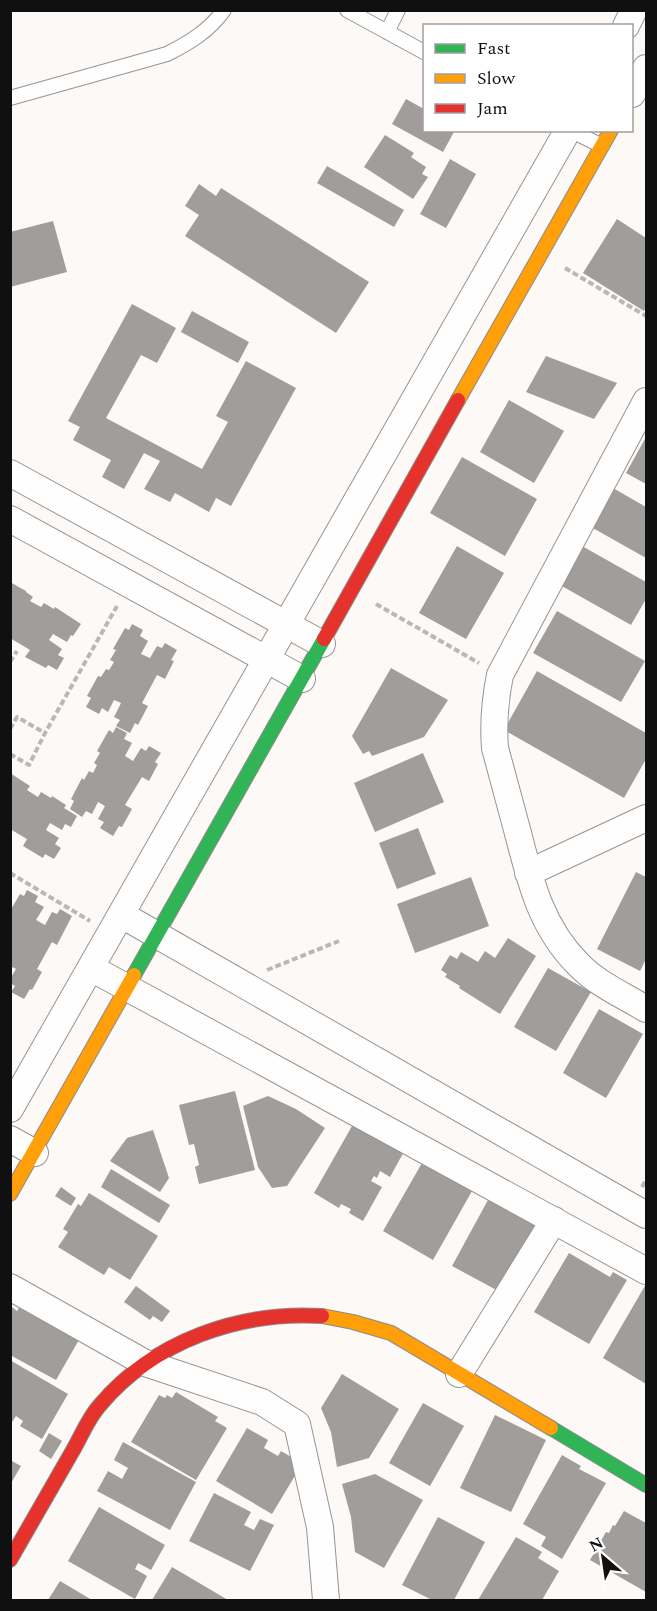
<svg xmlns="http://www.w3.org/2000/svg" width="657" height="1611" viewBox="0 0 657 1611" font-family="Spectral,serif">
<style>
.building{fill:#a09d9b}
.lines{fill:none;stroke-linecap:round;stroke-linejoin:round}
.lane-casing{stroke:#969594;stroke-width:16}
.street-casing{stroke:#969594;stroke-width:28}
.fast-casing{stroke:#8d8c8a;stroke-width:16}
.slow-casing{stroke:#8d8c8a;stroke-width:16}
.jam-casing{stroke:#8d8c8a;stroke-width:16}
.path{stroke:#b9b8b8;stroke-width:4;stroke-dasharray:6 3;stroke-linecap:butt}
.lane{stroke:#fffefe;stroke-width:14}
.street{stroke:#fffefe;stroke-width:26}
.fast{stroke:#30b455;stroke-width:14}
.slow{stroke:#ff9f0a;stroke-width:14}
.jam{stroke:#e5322d;stroke-width:14}
</style>
<rect width="100%" height="100%" fill="#fcf9f6"/>
<!-- building -->
<path class="building" d="M406 99 424 109V130H455L443 152 392 124Z
M385 135 414 153 411 157 426 167 422 174 428 177 413 199 364 167Z
M450 159 476 174 446 228 420 214Z
M327 166 404 210 394 227 317 183Z
M199 184 216 196 221 188 369 282 336 333 185 236 199 215 185 206Z
M617 219 646 238V307L644 311 583 273Z
M53 221 67 272 10 287V232Z
M132 304 176 328 157 363 141 355 106 418 202 469 228 422 216 416 246 361 296 388 231 506 216 498 209 512 175 493 170 502 144 489 160 461 144 453 124 489 102 477 111 460 73 440 80 427 68 421Z
M192 311 249 342 238 363 181 332Z
M546 356 617 383 594 419 526 392Z
M509 400 564 431 534 483 480 452Z
M646 437V484L626 473Z
M462 457 537 499 505 556 430 513Z
M613 488 646 507V558L591 527Z
M457 546 504 573 466 639 419 613Z
M582 546 646 582V599L631 625 560 585Z
M10 582 26 591V592L33 597 30 601 41 607 44 603 54 609 55 607 81 624 73 636 71 635 67 642 53 634 49 640 62 649 58 655 64 658 57 670 48 665 46 668 25 657 30 650 10 638Z
M557 611 645 661 621 702 533 653Z
M132 624 143 630 140 636 148 641 141 654 150 658 157 646 162 648 165 643 177 650 171 660 174 661 165 679 157 675 142 703 148 706 138 725 135 723 130 733 116 726 120 720 114 717 121 703 114 700 108 712 102 708 99 714 86 707 91 698 87 696 98 676 101 677 106 669 109 670 114 662 110 660 116 650 113 649 125 628 129 630Z
M391 668 448 700 424 737 372 756 369 751 363 754 352 736Z
M537 671 646 733V759L624 798 504 730Z
M116 727 127 733 124 739 132 743 125 756 133 761 141 748 146 751 149 746 161 753 155 762 158 764 149 781 142 777 125 805 132 809 122 827 119 826 113 836 100 828 104 822 98 819 105 806 98 802 92 814 86 811 82 817 70 809 74 801 71 799 82 778 84 780 89 771 93 773 97 765 94 763 100 753 97 751 109 730 113 733Z
M423 753 444 802 375 832 354 783Z
M10 773 30 786 27 790 38 797 41 792 51 798 52 796 66 805 64 808 77 816 71 827 65 824 62 830 50 823 46 830 59 838 55 844 61 848 54 859 45 854 43 858 23 846 27 839 10 829Z
M418 828 436 874 397 889 379 843Z
M636 872 646 877V959L640 971 597 949Z
M471 877 489 926 415 953 397 904Z
M27 890 38 896 35 902 44 907 36 920 45 925 52 912 57 914 60 909 72 916 57 945 52 942 37 969 42 972 32 990 30 989 24 999 11 992 15 986 10 983V979L16 969 10 966V911L20 894 24 896Z
M508 938 536 956 500 1014 459 988 460 986 445 977 447 974 441 970 450 955 457 959 461 952 478 962 485 951 495 958Z
M548 968 591 992 556 1051 514 1027Z
M599 1009 643 1034 606 1098 563 1073Z
M235 1091 255 1170 199 1184 195 1167 199 1165 194 1144 189 1145 179 1105Z
M268 1096 296 1109 325 1128 287 1186 272 1188 258 1167 243 1106Z
M356 1119 406 1148 390 1177 380 1171 377 1178 374 1176 371 1181 382 1187 363 1221 349 1213 351 1209 341 1204 339 1208 314 1193Z
M153 1130 169 1178 160 1192 110 1161 127 1138Z
M426 1156 476 1184 433 1260 383 1231Z
M111 1169 170 1205 159 1223 101 1187Z
M61 1187 76 1198 71 1206 55 1196Z
M89 1193 158 1236 130 1280 109 1267 104 1275 58 1247 68 1232 63 1229 78 1204 81 1206Z
M488 1200 539 1227 502 1293 452 1266Z
M569 1253 610 1277 613 1272 627 1280 589 1344 534 1312Z
M646 1284V1384L603 1358Z
M136 1286 170 1311 162 1322 153 1316 150 1320 124 1302Z
M25 1298 84 1331 56 1380 10 1355V1309L12 1307 17 1311Z
M10 1360 68 1394 42 1439 20 1426 23 1421 16 1416 10 1425Z
M342 1374 399 1409 369 1458 337 1467 331 1432 321 1408Z
M176 1392 218 1417 215 1421 227 1428 196 1480 131 1442 159 1395 165 1398 167 1395 172 1398Z
M423 1403 464 1426 430 1486 389 1463Z
M495 1415 546 1440 511 1512 460 1488Z
M247 1428 268 1440 264 1448 278 1456 281 1451 298 1461 299 1469 272 1514 216 1481Z
M49 1433 62 1441 51 1459 39 1451Z
M123 1442 196 1482 170 1530 97 1491 108 1471 122 1479 128 1468 114 1460Z
M562 1455 581 1466 579 1469 606 1483 562 1559 541 1546 546 1537 523 1524Z
M10 1460 21 1466 10 1485Z
M375 1474 423 1500 384 1568 355 1552 351 1517 342 1484Z
M214 1493 251 1512 244 1525 254 1530 260 1519 274 1525 250 1571 189 1541Z
M99 1507 165 1545 151 1570 138 1563 135 1569 147 1576 135 1599 68 1561Z
M624 1511 646 1523V1592L590 1560 606 1532 609 1533 613 1525 615 1526Z
M438 1517 485 1542 454 1600H432L402 1585Z
M516 1537 542 1552 538 1558 559 1571 542 1600H478Z
M172 1567 228 1600H152Z
M60 1581 92 1600H48Z"/>
<g class="lines">
<!-- lane casing -->
<g class="lane-casing">
<path id="lane" d="M347 10 424 52
M387 32 398 10
M10 98 167 54C189 43 209 31 224 10
M570 130 602 146"/>
</g>
<!-- street casing -->
<g class="street-casing">
<path id="street" d="M626 26 634 10
M632 94 646 68
M646 401 500 675C495 700 493 723 495 748 503 778 511 808 519 837 531 884 542 928 578 964 597 984 623 995 646 1009
M10 473 322 644
M10 519 302 679
M528 873 646 818
M122 915 646 1215
M91 968 646 1271
M10 1109 568 130
M10 1139 35 1153
M10 1287 145 1363 262 1402 297 1424 320 1527 326 1600
M459 1374 554 1220"/>
</g>
<!-- fast casing -->
<g class="fast-casing">
<path id="fast" d="M134 975 324 639
M551 1428 646 1485"/>
</g>
<!-- slow casing -->
<g class="slow-casing">
<path id="slow" d="M458 400 611 130
M10 1194 134 975
M322 1316 353 1322 391 1333 551 1428"/>
</g>
<!-- jam casing -->
<g class="jam-casing">
<path id="jam" d="M324 639 458 400
M10 1560C31 1524 51 1488 72 1452 81 1437 88 1418 100 1405 154 1341 239 1311 322 1316"/>
</g>
<!-- path -->
<path class="path" d="M565 268 646 316
M376 604 479 663
M10 662 17 651
M10 729 17 717 45 733
M10 754 29 765 45 733 117 606
M10 873 90 921
M267 970 339 941
M642 1187 646 1180"/>
<!-- lane -->
<use href="#lane" class="lane"/>
<!-- street -->
<use href="#street" class="street"/>
<!-- fast -->
<use href="#fast" class="fast"/>
<!-- slow -->
<use href="#slow" class="slow"/>
<!-- jam -->
<use href="#jam" class="jam"/>
</g>
<!-- border -->
<rect width="657" height="1611" fill="none" stroke="#101010" stroke-width="24"/>
<!-- legend -->
<rect x="423" y="24" width="210" height="108" fill="#ffffff" stroke="#9f9f9f" stroke-width="1.5"/>
<rect x="435" y="44" width="30" height="9" fill="#30b455" stroke="#9f9f9f" stroke-width="1.5"/>
<text x="477" y="54" font-size="18" fill="#101010">Fast</text>
<rect x="435" y="74" width="30" height="9" fill="#ff9f0a" stroke="#9f9f9f" stroke-width="1.5"/>
<text x="477" y="84" font-size="18" fill="#101010">Slow</text>
<rect x="435" y="104" width="30" height="9" fill="#e5322d" stroke="#9f9f9f" stroke-width="1.5"/>
<text x="477" y="114" font-size="18" fill="#101010">Jam</text>
<!-- north arrow -->
<g transform="translate(603 1557) rotate(331)" stroke="#ffffff" stroke-width="4.5" paint-order="stroke">
<path d="M0-4.5L10 22L0 15L-10 22Z" fill="#101010"/>
<text y="-9" font-size="16" font-weight="bold" text-anchor="middle" fill="#101010">N</text>
</g>
</svg>
